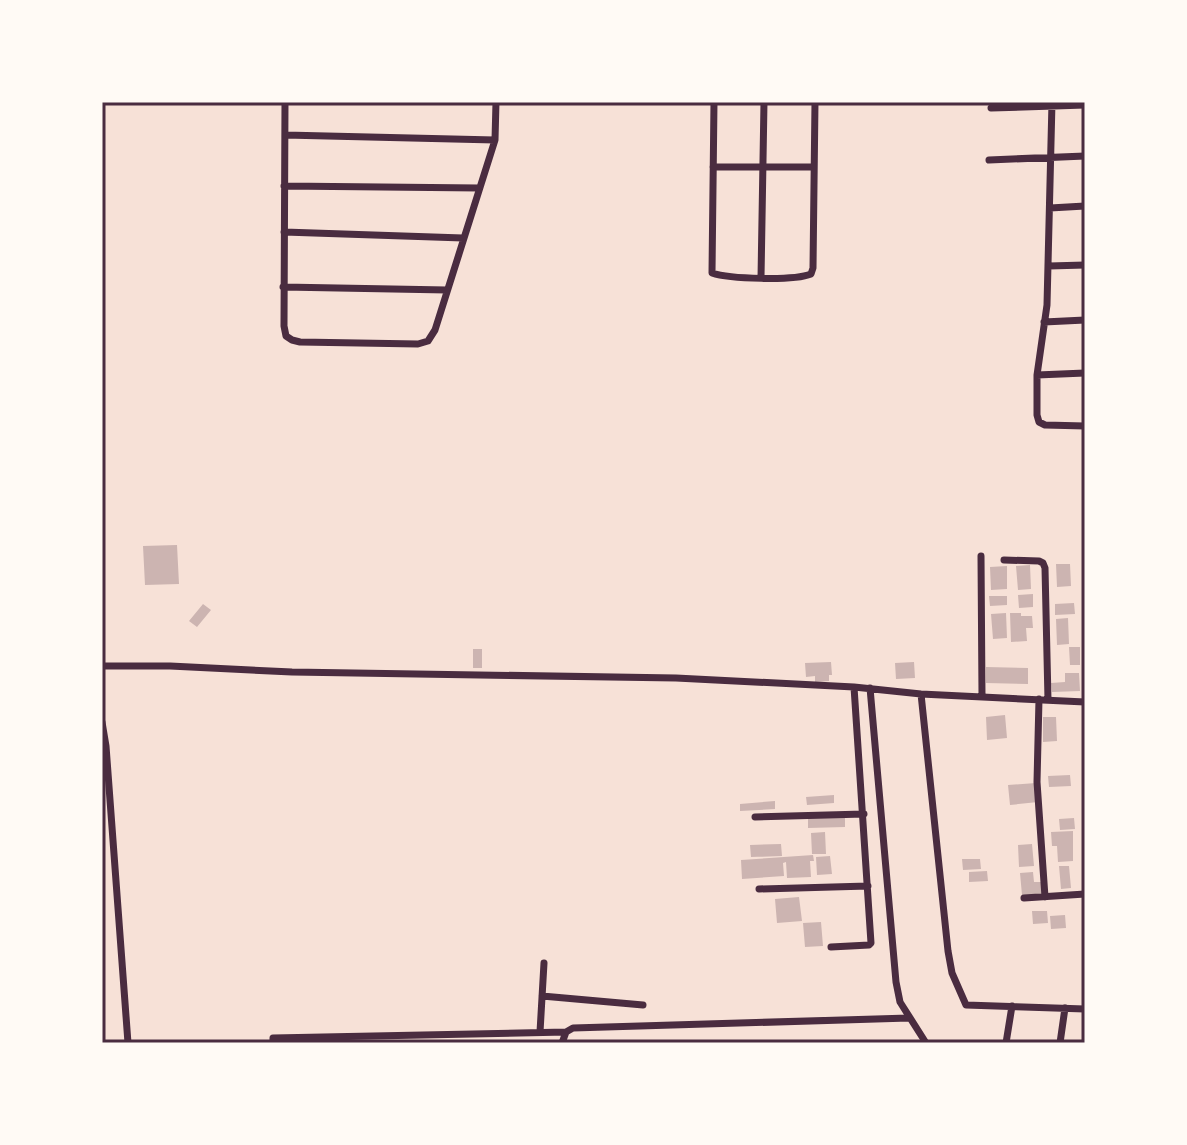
<svg xmlns="http://www.w3.org/2000/svg" width="1187" height="1145" viewBox="0 0 1187 1145" font-family="Inter,sans-serif">
<style>
.building{fill:#ccb4b1}
.lines{fill:none;stroke-linecap:round;stroke-linejoin:round}
.minor{stroke:#4a2c40;stroke-width:7}
.neatline{fill:none;stroke:#4a2c40;stroke-width:3}
</style>
<rect width="100%" height="100%" fill="#f7e1d7"/>
<!-- building -->
<path class="building" d="M177 545 179 584 145 585 143 546Z
M1056 564H1070L1071 586 1057 587Z
M1030 565 1031 589 1018 590 1016 566Z
M1007 566V589L991 590 990 567Z
M1033 594V607L1019 608 1018 595Z
M989 596H1007V605L990 606Z
M1074 603 1075 614 1055 615V604Z
M203 604 211 610 197 627 189 621Z
M1006 613 1007 638 993 639 991 614Z
M1010 613H1021V616H1032L1033 628H1026L1027 641 1011 642Z
M1068 618 1069 644 1057 645 1056 619Z
M1069 647H1080V665H1070Z
M473 649H482V668H473Z
M831 662 832 675H829V681L815 682V676L806 677 805 663Z
M914 662 915 678 896 679 895 663Z
M986 667 1028 668V684L986 683Z
M1065 673H1079L1080 691 1052 692 1051 683 1065 682Z
M1005 715 1007 738 987 740 986 717Z
M1043 717H1056L1057 741 1043 742Z
M1070 775 1071 786 1049 787 1048 776Z
M1036 783 1038 802 1010 805 1008 785Z
M834 795V803L807 805 806 797Z
M775 801V809L740 811V804Z
M808 818H845V827L808 828Z
M1074 818 1075 829 1060 830 1059 819Z
M1073 831V861L1058 862 1057 846H1052L1051 832Z
M825 832 826 854H812L811 833Z
M781 844 782 856 751 857 750 845Z
M1032 844 1034 866 1019 867 1018 845Z
M813 855 814 861H810L811 877 787 878 786 862 783 863 784 876 742 879 741 860Z
M830 856 832 874 817 875 816 857Z
M962 859H980L981 869 963 870Z
M1059 866H1069L1071 888 1061 889Z
M987 871 988 881 969 882V872Z
M1033 872 1034 882H1042L1043 895H1022L1020 873Z
M799 897 802 921 777 923 775 899Z
M1032 911H1047L1048 923 1033 924Z
M1065 915 1066 928 1051 929 1050 916Z
M821 922 823 946 805 947 803 923Z"/>
<g class="lines">
<!-- minor -->
<path class="minor" d="M285 102 284 326 286 336 292 340 300 342 418 344 428 341 435 330 495 140 496 102
M714 102 712 273C729 279 794 281 811 274L813 268 815 102
M1052 102 1047 305 1037 375V415L1039 422 1045 425 1085 426
M991 108 1085 105
M285 135 495 140
M989 160 1085 156
M713 167H813
M284 186 479 188
M1050 208 1085 206
M284 232 463 238
M1049 266 1085 265
M761 278 764 102
M283 287 447 290
M1044 322 1085 320
M1037 375 1085 373
M981 556 982 696
M1004 560 1039 561 1043 563 1045 568 1048 700
M102 666H170L292 672 676 678 854 687 921 694 1085 702
M870 688 896 982 900 1002 926 1043
M921 694 948 951 952 973 966 1005 1085 1009
M1039 699 1037 782 1045 897
M102 722 106 746 128 1043
M755 817 864 814
M759 889 868 886
M1024 898 1085 894
M831 947 869 945 871 943 854 687
M542 996 643 1005
M540 1032 544 963
M273 1043V1038L566 1032
M562 1043 566 1032 573 1028 909 1018
M1006 1043 1012 1006
M1060 1043 1065 1008"/>
</g>
<!-- border -->
<rect width="1187" height="1145" fill="none" stroke="#fffaf5" stroke-width="208"/>
<rect x="104" y="104" width="979" height="937" class="neatline"/>
</svg>
